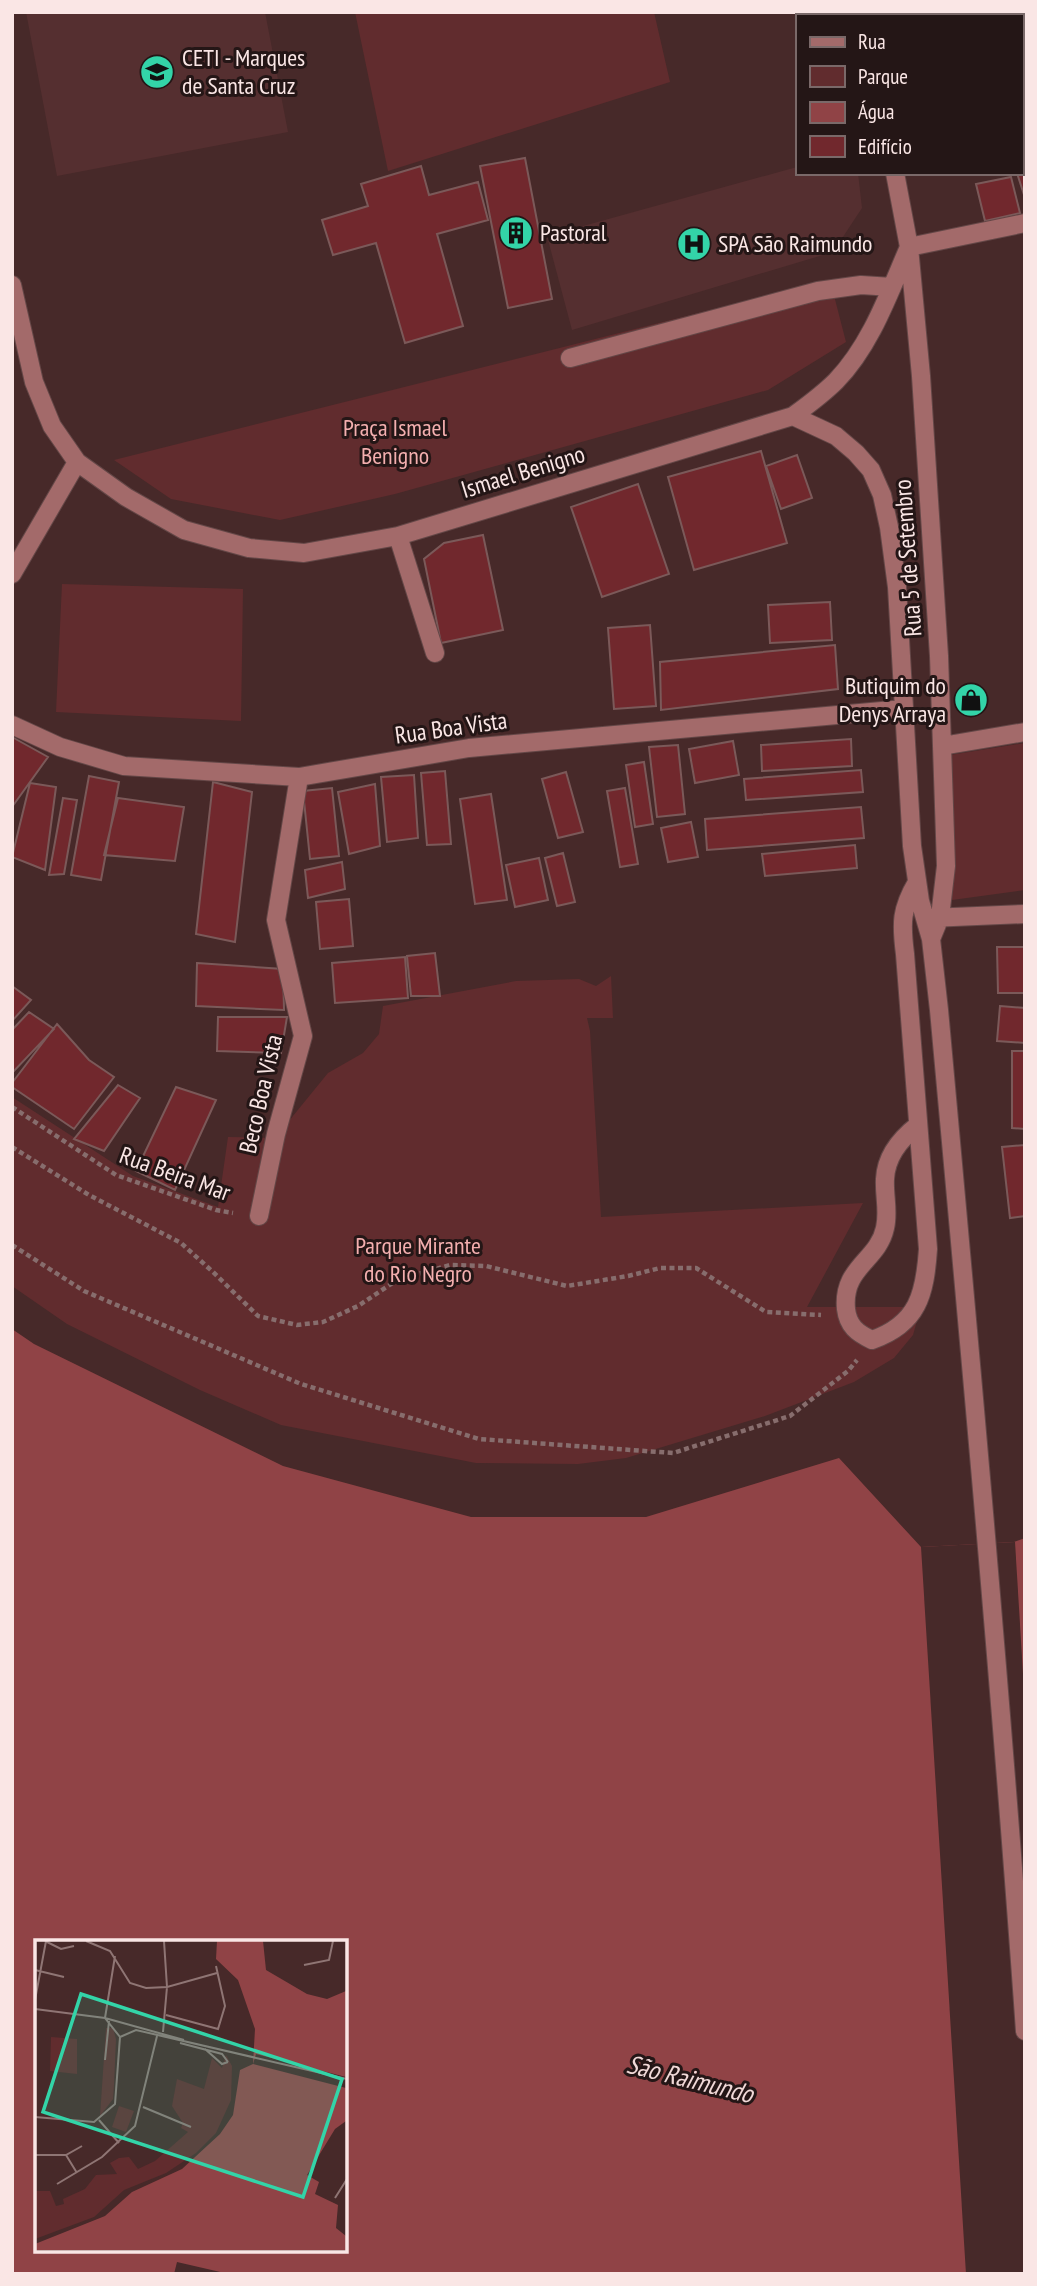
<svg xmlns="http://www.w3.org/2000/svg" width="1037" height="2286" viewBox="0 0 1037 2286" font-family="'PT Sans Narrow',sans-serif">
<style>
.built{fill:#552f30}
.green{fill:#612c2e}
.water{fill:#904346;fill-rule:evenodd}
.pier{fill:#472929}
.building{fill:#71282d;stroke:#7b5959;stroke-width:2}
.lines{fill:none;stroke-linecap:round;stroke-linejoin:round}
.minor-casing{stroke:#644747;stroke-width:20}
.path{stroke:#876d6d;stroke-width:4.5;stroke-dasharray:5 3.5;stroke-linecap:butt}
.minor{stroke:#a36a6a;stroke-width:18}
.labels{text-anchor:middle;stroke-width:6;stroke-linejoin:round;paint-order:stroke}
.poi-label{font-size:24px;fill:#fae6e5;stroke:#241616;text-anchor:start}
.park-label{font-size:24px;fill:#f4afaf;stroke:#241616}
.street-label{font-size:24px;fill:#fae6e5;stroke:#241616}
.water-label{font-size:26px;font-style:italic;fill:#f1d9d8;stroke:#241616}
.inset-road{fill:none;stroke:#8f7574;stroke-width:2}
.view{fill:#33d4a8;fill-opacity:0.15;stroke:#33d4a8;stroke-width:3.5}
.inset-edge{fill:none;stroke:#fae6e5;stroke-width:3.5}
</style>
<rect width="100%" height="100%" fill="#472929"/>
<!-- built -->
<path class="built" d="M26 12H265L288 132 57 176Z
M797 167V173H858L862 208 833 252 572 330 547 236Z"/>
<!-- green -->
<path class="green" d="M355 12H654L670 82 388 171Z
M830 280 846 342 768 390 395 494 280 520 171 499 114 460Z
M62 584 243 589 241 721 56 712Z
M1025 743V890L952 900 944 756Z
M611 976 613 1018H587L590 1031 601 1217 863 1203 807 1307H921L913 1335 894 1358 854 1382 765 1416 626 1458 578 1464 476 1463 281 1425 200 1390 67 1324 12 1286V1097L133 1176 218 1207 228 1137 275 1138 328 1073 363 1053 379 1034 383 1006 516 981 579 979 596 986Z"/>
<!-- water -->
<path class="water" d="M12 1329 34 1344 283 1466 471 1517H646L839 1458 921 1547 1014 1542 1025 1538V2274H229L177 2262 174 2274H12ZM37 1941H345V2249H37Z"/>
<!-- pier -->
<path class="pier" d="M1015 1542 1025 1707V2274H966L921 1547Z"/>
<!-- building -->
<path class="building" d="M525 158 552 299 508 308 480 166Z
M421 166 429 195 478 182 488 220 437 234 463 326 405 343 376 243 333 255 322 220 368 206 361 184Z
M1025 170V198L1017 173H1021V171Z
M1011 177 1020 213 985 221 976 184Z
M761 451 787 543 694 570 668 477Z
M797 455 812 498 781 509 766 466Z
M638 484 669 574 602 597 571 507Z
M483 535 503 630 441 643 424 559 444 543Z
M830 602 832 640 770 643 768 605Z
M650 625 656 706 614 709 608 628Z
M835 645 838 689 661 710 660 662Z
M12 737 48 757 12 807Z
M851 739 852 766 762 771 761 745Z
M733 741 739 775 695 783 689 749Z
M678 745 685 814 657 817 649 747Z
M644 762 653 824 635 827 626 765Z
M861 770 863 792 746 800 744 779Z
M445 771 451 844 427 845 421 773Z
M566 772 583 832 558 838 542 779Z
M414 775 418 838 387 842 381 777Z
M89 776 119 782 101 880 71 875Z
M213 782 252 792 235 942 196 934Z
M30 783 56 787 45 870 12 857Z
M375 784 380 846 349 854 338 792Z
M332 788 339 856 310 859 303 791Z
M625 788 638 864 620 867 607 791Z
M491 794 507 900 475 904 460 799Z
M63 798 77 800 64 874 49 875Z
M118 798 184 807 175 861 104 855Z
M861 807 864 838 707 850 705 819Z
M691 822 698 857 668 862 661 828Z
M855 845 857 868 765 876 762 854Z
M563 853 575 902 557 906 545 858Z
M539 858 548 900 515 907 506 865Z
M342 862 345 889 308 898 305 870Z
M349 899 353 946 320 949 316 902Z
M997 947H1025V993H998Z
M435 953 440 996H411L407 956Z
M405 957 408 998 335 1003 332 963Z
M197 963 283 969 284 1010 196 1006Z
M12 986 31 1000 12 1021Z
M1000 1006 1025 1008V1043L997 1041Z
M29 1012 54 1029 12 1073V1030Z
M218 1017H287L281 1053 217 1051Z
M57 1024 89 1060 114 1077 74 1129 12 1087V1083Z
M1012 1051H1025V1129L1012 1128Z
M118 1085 140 1098 104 1151 74 1139Z
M176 1087 216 1100 175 1190 136 1171Z
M1025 1145V1216L1010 1218 1002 1147Z"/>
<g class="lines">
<!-- minor casing -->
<g class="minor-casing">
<path id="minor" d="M865 12V16
M895 173 909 247 921 376 939 656 946 866 940 917 931 939
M12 285 34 382 52 426 77 462 126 497 184 530 249 548 304 553 398 536 793 416C808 405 822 395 836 381 871 345 889 293 909 247L1025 223
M570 358 818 291 861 285 892 287
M793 416 836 436 856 453 871 470 882 495 889 527 897 587 912 846 920 901 931 939 939 1010C970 1350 1001 1690 1025 2031
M398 536 435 653
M12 574 77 462
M12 725 60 747 124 766 299 777 469 748 904 709
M942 746 1025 732
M917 882C901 909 901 923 905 954L928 1249C925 1294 918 1324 872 1340 857 1333 848 1326 846 1309 842 1267 878 1261 885 1228 889 1211 884 1196 885 1179 886 1156 900 1139 918 1125
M930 918 1025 914
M259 1216 276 1134 303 1036 276 920 299 777"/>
</g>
<!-- path -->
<path class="path" d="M12 1107 116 1175 216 1210 233 1213
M12 1147 89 1195 181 1243 213 1272 258 1316 297 1325 323 1322 358 1306 397 1280 450 1265 486 1266 567 1286 628 1276 660 1268H696L766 1312 821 1315
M12 1245 84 1291 301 1384 479 1439 673 1453 790 1416 848 1371 857 1360"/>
<!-- minor -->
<use href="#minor" class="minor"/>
</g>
<!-- icons -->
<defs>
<g id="school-disc" transform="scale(1.75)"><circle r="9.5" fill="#33d4a8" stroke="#241616"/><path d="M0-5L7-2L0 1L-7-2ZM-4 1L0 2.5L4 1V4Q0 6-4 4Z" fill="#111"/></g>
<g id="building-disc" transform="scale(1.75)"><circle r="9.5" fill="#33d4a8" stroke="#241616"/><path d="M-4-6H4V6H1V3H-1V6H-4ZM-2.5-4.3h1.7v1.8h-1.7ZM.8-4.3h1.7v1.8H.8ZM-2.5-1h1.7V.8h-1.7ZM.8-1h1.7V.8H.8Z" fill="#111"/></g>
<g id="hospital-disc" transform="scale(1.75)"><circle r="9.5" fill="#33d4a8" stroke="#241616"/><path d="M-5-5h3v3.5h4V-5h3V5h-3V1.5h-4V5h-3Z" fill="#111"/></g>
<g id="shop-disc" transform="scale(1.75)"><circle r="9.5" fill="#33d4a8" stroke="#241616"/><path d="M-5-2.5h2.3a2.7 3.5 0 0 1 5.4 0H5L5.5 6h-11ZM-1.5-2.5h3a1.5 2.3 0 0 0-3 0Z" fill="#111"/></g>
</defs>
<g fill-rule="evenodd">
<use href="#school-disc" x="157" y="72"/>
<use href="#building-disc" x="516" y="233"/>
<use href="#hospital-disc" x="694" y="244"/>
<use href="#shop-disc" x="971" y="700"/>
</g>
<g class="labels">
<!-- poi labels -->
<g class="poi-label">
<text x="182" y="66">CETI - Marques<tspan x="182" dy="28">de Santa Cruz</tspan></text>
<text x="540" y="241">Pastoral</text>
<text x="718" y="252">SPA São Raimundo</text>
<text x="946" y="694" text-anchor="end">Butiquim do<tspan x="946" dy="28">Denys Arraya</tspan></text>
</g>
<!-- park labels -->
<g class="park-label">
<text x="395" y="436">Praça Ismael<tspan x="395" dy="28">Benigno</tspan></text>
<text x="418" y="1254">Parque Mirante<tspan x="418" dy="28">do Rio Negro</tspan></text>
</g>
<!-- street labels -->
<g class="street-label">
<text transform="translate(523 472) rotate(-17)" y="8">Ismael Benigno</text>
<text transform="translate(908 558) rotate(-94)" y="8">Rua 5 de Setembro</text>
<text transform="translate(451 728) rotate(-8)" y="8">Rua Boa Vista</text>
<text transform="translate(261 1094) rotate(-77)" y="8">Beco Boa Vista</text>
<text transform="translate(175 1174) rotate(20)" y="8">Rua Beira Mar</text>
</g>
<!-- water labels -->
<g class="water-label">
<text transform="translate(690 2079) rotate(14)" y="9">São Raimundo</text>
</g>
</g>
<!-- overview -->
<g transform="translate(35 1940)">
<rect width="312" height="312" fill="#472929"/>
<path d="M71 88H78L81 99 79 145 78 159 65 176ZM16 97 42 99V134L15 131ZM191 115 197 126 196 160 181 193 161 213 131 233 89 250 59 277 0 299V251H15L21 266 29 264 28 259 50 249 61 235 82 234 75 223 84 218 94 217 103 229 120 221 153 192 146 188 148 183 137 166 142 139 169 149 177 118 187 128ZM84 166 99 171 91 192 77 187Z" fill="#612c2e"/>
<path d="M182 1H228L231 30 272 54 292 59 311 51V181L300 189 272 235 284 242 280 254 303 265 301 288 311 296V310H0V304L70 276 97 252 147 229 185 194 198 175 205 130 218 124 220 89 203 40 181 19Z" fill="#904346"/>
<path d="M221 114 311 137V148L218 124Z" fill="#472929"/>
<path class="inset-road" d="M10 1 26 9 39 6M51 1 75 11 95 43 111 48 132 47 129 1M269 25 294 20 298 1M0 30 29 37M0 60 11 1M0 69 70 78 149 100M131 75 183 89 190 66 181 26M128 92 132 47 182 33M85 97 101 90 312 139M145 103 187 114 193 122M170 109 187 124 193 122M70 120 74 81M108 167 156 187M0 177 59 182 80 164 85 97 70 78 80 16M64 180 84 203M0 215H31L47 206M31 215 42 233M22 244 67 217 100 186 122 96M300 258 312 239"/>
<path class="view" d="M46 54 307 139 268 257 8 172Z"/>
<rect width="312" height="312" class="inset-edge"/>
</g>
<!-- border -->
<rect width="1037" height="2286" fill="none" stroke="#fae6e5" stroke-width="28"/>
<!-- legend -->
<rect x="796" y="14" width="228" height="161" fill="#241616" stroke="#7a6969" stroke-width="2"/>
<rect x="810" y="37" width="35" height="10" fill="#a36a6a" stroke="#7a6969" stroke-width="2"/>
<text x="858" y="49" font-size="21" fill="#fae6e5">Rua</text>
<rect x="810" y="66" width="35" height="21" fill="#612c2e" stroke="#7a6969" stroke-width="2"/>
<text x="858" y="84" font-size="21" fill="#fae6e5">Parque</text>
<rect x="810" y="102" width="35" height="21" fill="#904346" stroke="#7a6969" stroke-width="2"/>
<text x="858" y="119" font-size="21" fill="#fae6e5">Água</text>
<rect x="810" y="136" width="35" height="21" fill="#71282d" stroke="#7a6969" stroke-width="2"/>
<text x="858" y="154" font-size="21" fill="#fae6e5">Edifício</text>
</svg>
